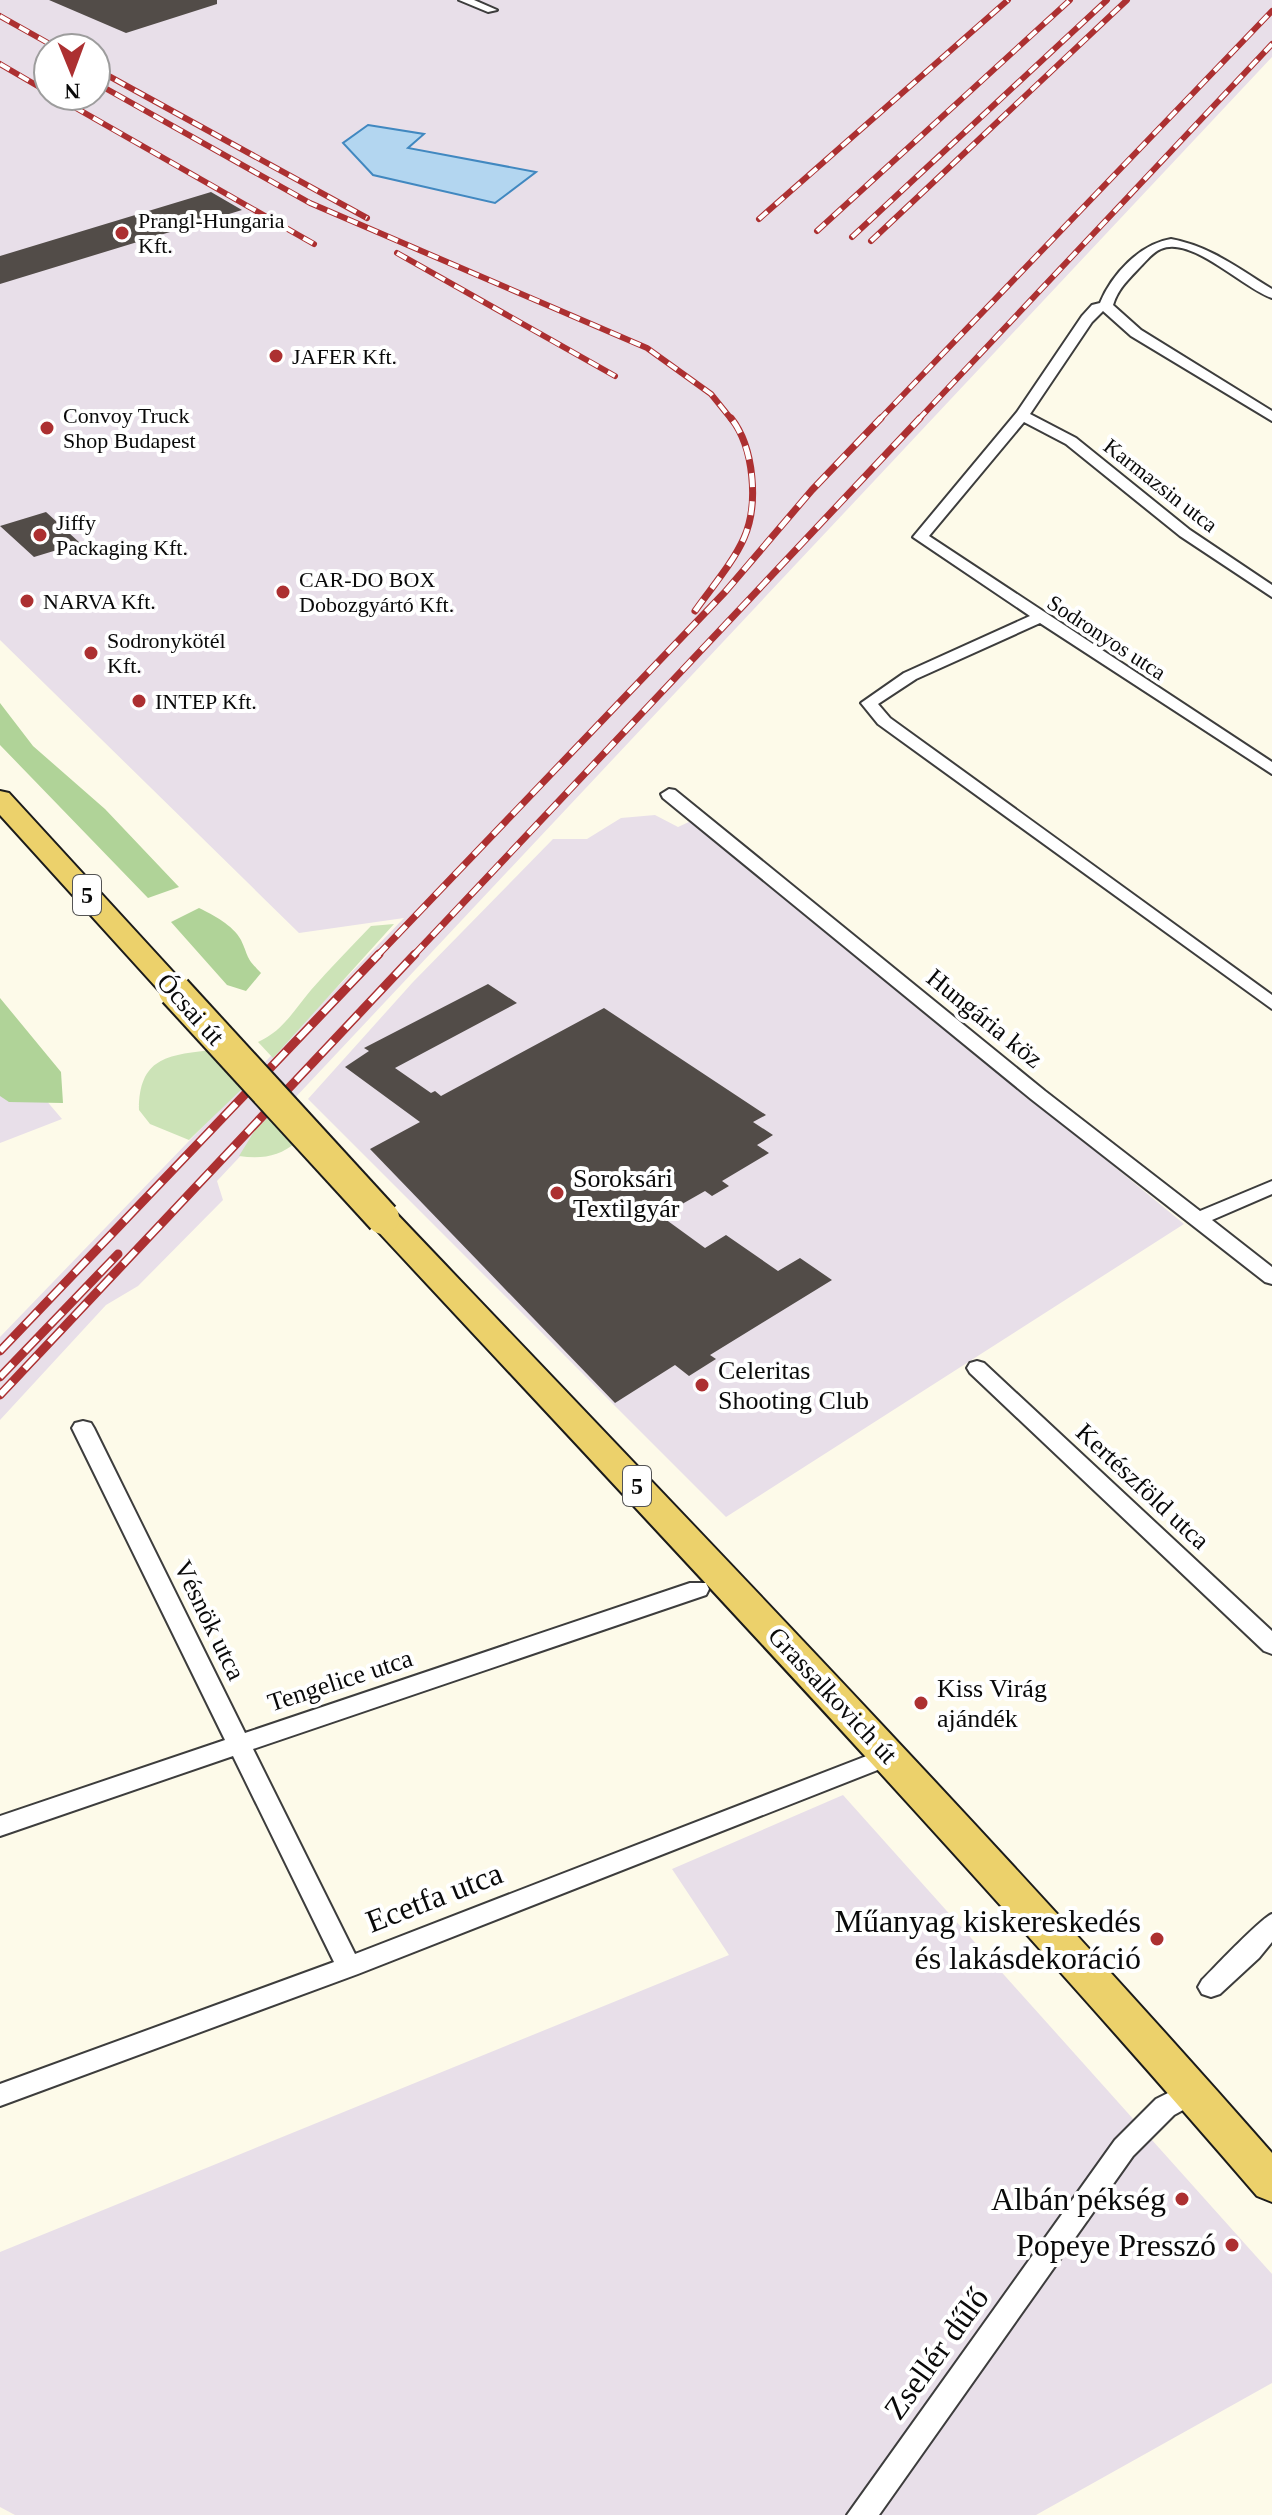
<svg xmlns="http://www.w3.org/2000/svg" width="1272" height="2515" viewBox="0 0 1272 2515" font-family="Georgia,serif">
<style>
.industrial{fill:#e8dfe9;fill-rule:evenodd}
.green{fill:#cce3b7}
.forest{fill:#b0d398}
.water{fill:#b3d6f0;stroke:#4188c0;stroke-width:2}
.building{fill:#524c48}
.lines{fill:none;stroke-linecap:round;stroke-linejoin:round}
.street-casing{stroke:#3d3d3d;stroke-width:4}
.primary-casing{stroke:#1b1b1b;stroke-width:4}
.street{fill:#fff;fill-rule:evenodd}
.primary{fill:#ecd16b;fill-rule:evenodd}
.rail-far2-casing{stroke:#ac3031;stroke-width:6}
.rail-far1-casing{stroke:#ac3031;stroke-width:7}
.rail-casing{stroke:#ac3031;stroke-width:9}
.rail-far2{stroke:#fff;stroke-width:4;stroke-dasharray:11;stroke-linecap:butt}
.rail-far1{stroke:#fff;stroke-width:5;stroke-dasharray:14;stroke-linecap:butt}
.rail{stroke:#fff;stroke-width:6;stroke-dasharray:18;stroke-linecap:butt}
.primary-bridge-casing{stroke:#1b1b1b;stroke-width:36;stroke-linecap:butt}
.primary-bridge{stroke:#ecd16b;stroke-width:32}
.poi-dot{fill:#ac3031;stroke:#fff;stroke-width:3}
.labels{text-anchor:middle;stroke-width:8;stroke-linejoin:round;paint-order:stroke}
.far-poi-label{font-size:22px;fill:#0a0a0a;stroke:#fff;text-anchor:start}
.far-street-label{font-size:22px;fill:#0a0a0a;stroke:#fff}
.shield{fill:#fff;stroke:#545454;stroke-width:2}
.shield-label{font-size:24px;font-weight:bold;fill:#0a0a0a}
.street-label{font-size:26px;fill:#0a0a0a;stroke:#fff}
.poi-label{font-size:26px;fill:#0a0a0a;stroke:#fff;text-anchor:start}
.near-street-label{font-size:32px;fill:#0a0a0a;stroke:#fff}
.near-poi-label{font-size:32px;fill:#0a0a0a;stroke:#fff;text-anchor:end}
</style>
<rect width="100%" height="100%" fill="#fdfae9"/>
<!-- industrial -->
<path class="industrial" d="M0 0H1272V57L217 1181 223 1200 138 1286 106 1305 0 1420V1337L404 918 299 933 0 640ZM48 48H96V96H48Z
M655 815 678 827 691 821 715 838 1184 1224 726 1517 308 1099 413 982 553 839H587L621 818Z
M0 1046 62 1119 0 1143Z
M843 1795 1272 2274V2383L1036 2515H15L0 2507V2252L729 1955 672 1869Z"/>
<!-- green -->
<path class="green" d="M394 924 273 1058 258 1042C283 1031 295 1009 311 990 330 968 351 947 371 926Z
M211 1050 244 1087 189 1140 150 1124 139 1110C139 1058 167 1055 211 1050Z
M272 1114 296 1142C280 1157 261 1159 239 1156L255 1130Z"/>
<!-- forest -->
<path class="forest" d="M0 703 33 746 105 809 179 887 148 898 0 745Z
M199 908C213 915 233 925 241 940 249 957 245 957 261 973L246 991 227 985 171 922Z
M0 998 61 1072 63 1103 9 1102 0 1096Z"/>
<!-- water -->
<path class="water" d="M368 125 424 134 408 148 536 172 495 203 373 175 343 143Z"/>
<!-- building -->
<path class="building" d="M49 0H217V4L126 33Z
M211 192 242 210 0 284V256Z
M46 512 80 543 34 557 0 526Z
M488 984 517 1003 395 1068 431 1093 435 1091 441 1096 604 1008 766 1115 753 1122 773 1135 757 1145 769 1153 722 1181 729 1186 712 1196 705 1191 661 1216 705 1248 726 1235 778 1271 800 1258 832 1280 710 1355 716 1359 689 1376 675 1365 615 1403 370 1149 420 1122 345 1067 369 1051 364 1048Z"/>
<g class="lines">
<!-- street casing -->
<g class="street-casing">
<path id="street" d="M459 0H474L497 10 488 12Z
M1171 239C1210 246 1239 269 1272 289V298C1244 289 1191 235 1161 249 1153 252 1147 260 1142 265 1130 278 1118 288 1113 305L1141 330 1272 411V421L1131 336 1103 311 1092 322 1030 414 1076 438 1190 530 1272 585V597L1180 536 1066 444 1024 422 929 536 1272 762V774L1040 623 916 679 878 704 890 718 1272 995V1009L878 724 861 703 904 673 1030 616 913 537 1017 412 1082 316 1092 305 1100 303C1112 274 1140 244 1171 239Z
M669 789 675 790 1045 1091 1200 1211 1272 1181V1194L1212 1220 1272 1267V1284L1265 1282 1031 1099 663 798 661 794Z
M977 1361 984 1363 1272 1631V1654L1264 1651 970 1373 967 1368 970 1363Z
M83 1421 91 1423 94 1428 245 1733 690 1583H706L709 1589 706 1595 253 1749 355 1954 882 1750 890 1747 898 1750 902 1756 898 1762 358 1974 0 2106V2084L334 1962 233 1756 0 1836V1816L225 1740 72 1428 75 1423Z
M1272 1914V1942L1259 1958 1220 1994 1211 1997 1202 1994 1198 1987 1202 1980C1215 1967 1261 1918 1272 1914Z
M1194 2080 1203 2083 1207 2091 1203 2099 1174 2115 1133 2156 879 2515H847L1115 2140 1156 2099Z"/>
</g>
<!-- primary casing -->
<g class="primary-casing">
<path id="primary" d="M0 791 9 793 185 985 189 991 185 997H165L0 815Z
M383 1208 394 1211C690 1522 988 1830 1272 2153V2202L1257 2196C971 1864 671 1546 372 1225L367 1218 372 1211Z"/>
</g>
<!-- street -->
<use href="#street" class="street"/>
<!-- primary -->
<use href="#primary" class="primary"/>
<!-- rail-far2 casing -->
<g class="rail-far2-casing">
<path id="rail-far2" d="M0 16 57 48
M0 64 48 92
M96 69 367 218
M96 83 310 203 647 348 711 394 732 420
M55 96 314 244
M759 219 1008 0
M817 231 1070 0
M852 237 1107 0
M871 241 1127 0
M397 253 615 376
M879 420 1272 11
M918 420 1272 44"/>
</g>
<!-- rail-far1 casing -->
<g class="rail-far1-casing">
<path id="rail-far1" d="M695 611C711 588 733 563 744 538 759 504 754 447 731 418
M377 956 725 592 812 490 881 418
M413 956 920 418"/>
</g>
<!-- rail casing -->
<g class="rail-casing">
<path id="rail" d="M0 1351 379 954
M0 1377 118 1254
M0 1395 415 954"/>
</g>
<!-- rail-far2 -->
<use href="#rail-far2" class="rail-far2"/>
<!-- rail-far1 -->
<use href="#rail-far1" class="rail-far1"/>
<!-- rail -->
<use href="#rail" class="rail"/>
<!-- primary-bridge casing -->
<g class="primary-bridge-casing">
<path id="primary-bridge" d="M175 991 383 1218"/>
</g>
<!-- primary-bridge -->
<use href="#primary-bridge" class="primary-bridge"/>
</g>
<!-- markers -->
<g class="poi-dot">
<circle cx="122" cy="233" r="8"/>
<circle cx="276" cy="356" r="8"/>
<circle cx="47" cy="428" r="8"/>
<circle cx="40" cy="535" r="8"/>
<circle cx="283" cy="592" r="8"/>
<circle cx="27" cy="601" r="8"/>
<circle cx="91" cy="653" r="8"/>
<circle cx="139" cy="701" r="8"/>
<circle cx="557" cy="1193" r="8"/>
<circle cx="702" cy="1385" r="8"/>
<circle cx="921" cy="1703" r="8"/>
<circle cx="1157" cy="1939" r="8"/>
<circle cx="1182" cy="2199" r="8"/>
<circle cx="1232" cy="2245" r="8"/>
</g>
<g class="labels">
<!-- far-poi labels -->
<g class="far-poi-label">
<text x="138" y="228">Prangl-Hungaria<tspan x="138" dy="25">Kft.</tspan></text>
<text x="292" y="364">JAFER Kft.</text>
<text x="63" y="423">Convoy Truck<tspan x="63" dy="25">Shop Budapest</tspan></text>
<text x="56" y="530">Jiffy<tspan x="56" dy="25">Packaging Kft.</tspan></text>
<text x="299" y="587">CAR-DO BOX<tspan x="299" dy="25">Dobozgyártó Kft.</tspan></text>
<text x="43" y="609">NARVA Kft.</text>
<text x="107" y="648">Sodronykötél<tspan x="107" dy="25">Kft.</tspan></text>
<text x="155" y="709">INTEP Kft.</text>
</g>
<!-- far-street labels -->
<g class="far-street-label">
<text transform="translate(1161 485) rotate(38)" y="8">Karmazsin utca</text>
<text transform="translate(1107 637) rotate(33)" y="8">Sodronyos utca</text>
</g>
<!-- shield labels -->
<g class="shield">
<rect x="73" y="875" width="28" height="40" rx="6"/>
<rect x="623" y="1466" width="28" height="40" rx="6"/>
</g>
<g class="shield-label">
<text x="87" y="903">5</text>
<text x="637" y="1494">5</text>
</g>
<!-- street labels -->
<g class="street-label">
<text transform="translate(191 1009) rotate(48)" y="9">Ócsai út</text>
<text transform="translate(985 1018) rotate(39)" y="9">Hungária köz</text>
<text transform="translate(1143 1486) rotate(43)" y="9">Kertészföld utca</text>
<text transform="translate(210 1620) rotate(64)" y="9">Vésnök utca</text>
<text transform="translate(340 1680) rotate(-18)" y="9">Tengelice utca</text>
<text transform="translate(833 1695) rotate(47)" y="9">Grassalkovich út</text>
</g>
<!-- poi labels -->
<g class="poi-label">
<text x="573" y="1187">Soroksári<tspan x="573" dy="30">Textilgyár</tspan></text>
<text x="718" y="1379">Celeritas<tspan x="718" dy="30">Shooting Club</tspan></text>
<text x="937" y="1697">Kiss Virág<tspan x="937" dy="30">ajándék</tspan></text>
</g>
<!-- near-street labels -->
<g class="near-street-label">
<text transform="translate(434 1897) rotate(-21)" y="11">Ecetfa utca</text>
<text transform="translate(936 2353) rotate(-54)" y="11">Zsellér dűlő</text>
</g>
<!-- near-poi labels -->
<g class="near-poi-label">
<text x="1141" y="1932">Műanyag kiskereskedés<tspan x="1141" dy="37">és lakásdekoráció</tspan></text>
<text x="1166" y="2210">Albán pékség</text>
<text x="1216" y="2256">Popeye Presszó</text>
</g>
</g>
<!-- north arrow -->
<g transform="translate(72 72) rotate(179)"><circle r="38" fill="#ffffff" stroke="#9d9d9d" stroke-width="2"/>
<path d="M0-6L14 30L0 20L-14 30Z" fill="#ac3031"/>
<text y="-12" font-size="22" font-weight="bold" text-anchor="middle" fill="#0a0a0a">N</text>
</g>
</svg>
